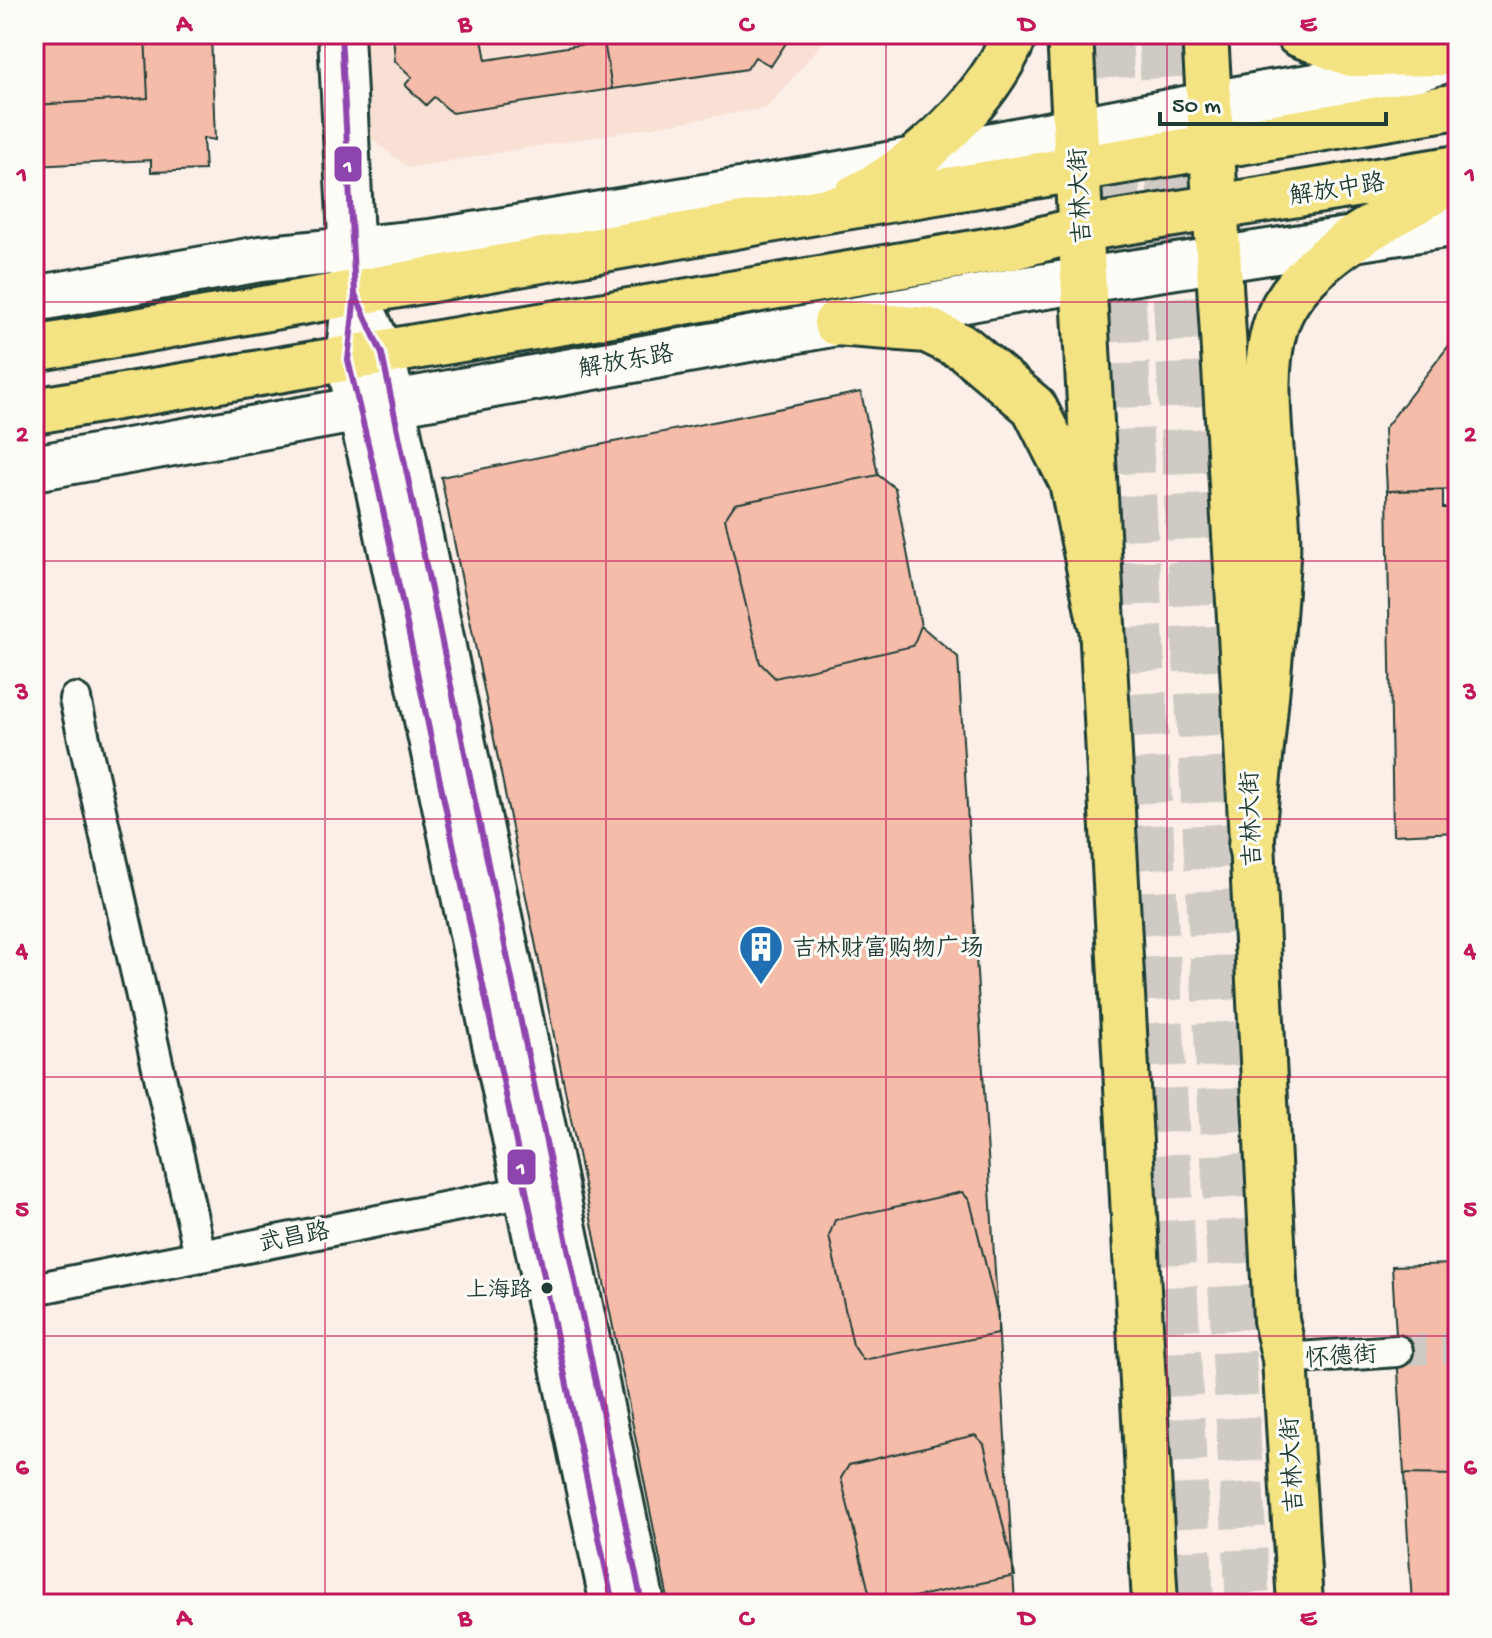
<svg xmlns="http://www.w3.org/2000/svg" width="1492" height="1638" viewBox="0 0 1492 1638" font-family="'Gochi Hand','LXGW WenKai TC',sans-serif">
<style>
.built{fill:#f9e0d5}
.building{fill:#f5bcaa;stroke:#1f3d34;stroke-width:2}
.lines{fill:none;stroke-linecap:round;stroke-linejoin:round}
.street-tunnel{stroke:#cfcbc4;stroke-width:30;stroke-dasharray:30 15;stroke-linecap:butt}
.primary-tunnel{stroke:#cfcbc4;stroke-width:44;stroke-dasharray:44 22;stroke-linecap:butt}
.street-casing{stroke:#1f3d34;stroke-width:36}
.secondary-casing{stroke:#1f3d34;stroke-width:50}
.primary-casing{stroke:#1f3d34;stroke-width:50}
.highway-casing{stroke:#1f3d34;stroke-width:50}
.street{stroke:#fdfcf7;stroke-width:30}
.secondary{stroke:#fdfcf7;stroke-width:44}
.primary{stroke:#f4e382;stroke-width:44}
.highway{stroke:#f4e382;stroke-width:44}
.bus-1-casing{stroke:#fdfcf7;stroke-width:12}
.bus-1{stroke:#8e44ad;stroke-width:6}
.grid{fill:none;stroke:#c2185b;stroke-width:2;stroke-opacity:0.55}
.bus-dot{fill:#1f3d34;stroke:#fdfcf7;stroke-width:3}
.labels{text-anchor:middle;stroke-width:6;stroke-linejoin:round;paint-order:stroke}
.bus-label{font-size:22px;fill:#1f3d34;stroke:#fdfcf7;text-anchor:end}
.street-label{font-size:24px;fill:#1f3d34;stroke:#fdfcf7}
.poi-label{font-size:24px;fill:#1f3d34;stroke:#fdfcf7;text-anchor:start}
.line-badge{stroke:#fdfcf7;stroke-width:3}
.badge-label{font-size:22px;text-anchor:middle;font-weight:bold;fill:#fff}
.neatline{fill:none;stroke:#c2185b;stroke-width:3}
.grid-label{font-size:26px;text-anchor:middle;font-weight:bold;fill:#c2185b}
</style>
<rect width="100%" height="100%" fill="#fbefe8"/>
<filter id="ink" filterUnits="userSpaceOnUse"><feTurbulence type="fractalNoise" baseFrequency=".0125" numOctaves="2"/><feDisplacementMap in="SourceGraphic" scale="16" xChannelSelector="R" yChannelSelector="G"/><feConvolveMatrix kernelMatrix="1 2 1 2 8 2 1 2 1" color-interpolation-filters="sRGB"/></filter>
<g filter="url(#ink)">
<!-- built -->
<path class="built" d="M361 34H830L767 108 408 168 367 135Z"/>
<!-- building -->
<path class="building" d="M34 34H211L215 140 203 138 205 170 151 172V160L34 166Z
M145 34H211L215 140 203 138 205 170 151 172V160L34 166V105L148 98Z
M393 34H481L486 60 604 41 612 89 452 113 434 97 426 105 405 85 412 77 395 61Z
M647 34H792L771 66 755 57 747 69 612 89 604 41Z
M1458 334V489L1387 491 1384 429Z
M861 392 878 475 895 488 921 626 958 657 1015 1604H669L441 477Z
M878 475 895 488 921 626 913 646 775 678 760 663 725 519 735 504Z
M1443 490V508H1458V832L1393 835 1387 491Z
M962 1192 970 1201 998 1315V1334L863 1360 853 1345 829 1236 835 1220Z
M1454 1264 1458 1475 1404 1474 1392 1266Z
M975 1435 984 1444 1015 1576 880 1604 870 1596 841 1478 849 1465Z
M1404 1474 1458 1475V1604H1412Z"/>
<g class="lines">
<!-- street-tunnel -->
<path class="street-tunnel" d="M1397 1351 1458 1347"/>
<!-- primary-tunnel -->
<path class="primary-tunnel" d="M1110 34 1192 1604
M1160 34 1248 1604"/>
<!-- street casing -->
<g class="street-casing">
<path id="street" d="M75 699 200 1254
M34 1289 545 1188
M1285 1359 1397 1351"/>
</g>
<!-- secondary casing -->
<g class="secondary-casing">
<path id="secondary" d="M341 34 353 279
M34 299 260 259 431 242 807 180 1264 94 1406 72 1439 62
M34 468 1020 290 1458 223
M613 1604 376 477 348 360 355 294 382 354 642 1604"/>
</g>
<!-- primary casing -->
<g class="primary-casing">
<path id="primary" d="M1070 34 1155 1604
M1205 34 1245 702 1276 1320 1285 1359 1300 1604"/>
</g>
<!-- highway casing -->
<g class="highway-casing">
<path id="highway" d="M1298 34 1351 54 1458 53
M855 197C917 167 990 99 1015 34
M836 323 927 330 964 348 1034 407 1072 482 1100 621
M34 349 827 210 1458 106
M34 411 1016 246 1081 229 1458 168
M1251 847C1260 751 1272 654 1277 557 1281 487 1249 367 1284 306 1318 247 1402 212 1458 177"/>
</g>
<!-- street -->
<use href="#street" class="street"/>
<!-- secondary -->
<use href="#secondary" class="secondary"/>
<!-- primary -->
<use href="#primary" class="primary"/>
<!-- highway -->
<use href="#highway" class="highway"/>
<!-- bus-1 casing -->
<g class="bus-1-casing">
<path id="bus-1" d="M341 34 355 294
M613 1604 376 477 348 360 355 294 382 354 642 1604"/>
</g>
<!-- bus-1 -->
<use href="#bus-1" class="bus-1"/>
</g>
</g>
<!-- grid -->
<path class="grid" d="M325 34V1604M606 34V1604M886 34V1604M1167 34V1604M34 302H1458M34 561H1458M34 819H1458M34 1077H1458M34 1336H1458"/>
<!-- icons -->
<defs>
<g id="building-pin" transform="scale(2.3)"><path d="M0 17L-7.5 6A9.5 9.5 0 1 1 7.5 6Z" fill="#1f6fb2" stroke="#fdfcf7"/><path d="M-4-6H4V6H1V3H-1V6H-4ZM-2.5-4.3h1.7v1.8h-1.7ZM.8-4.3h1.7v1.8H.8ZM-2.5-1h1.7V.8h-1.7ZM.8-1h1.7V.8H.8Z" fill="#fff"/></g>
</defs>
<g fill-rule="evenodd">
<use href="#building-pin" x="761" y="947"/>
</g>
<!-- markers -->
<circle class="bus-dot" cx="547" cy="1288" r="7"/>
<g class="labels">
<!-- bus labels -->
<g class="bus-label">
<text x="532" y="1296">上海路</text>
</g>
<!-- street labels -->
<g class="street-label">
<text transform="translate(1337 188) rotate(-9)" y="8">解放中路</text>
<text transform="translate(1079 196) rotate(-93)" y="8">吉林大街</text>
<text transform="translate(626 360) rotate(-10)" y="8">解放东路</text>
<text transform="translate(1250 819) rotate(-92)" y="8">吉林大街</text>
<text transform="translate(294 1236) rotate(-11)" y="8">武昌路</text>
<text transform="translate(1341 1355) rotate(-4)" y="8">怀德街</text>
<text transform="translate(1291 1465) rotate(-93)" y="8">吉林大街</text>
</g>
<!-- poi labels -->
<g class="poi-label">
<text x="792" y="955">吉林财富购物广场</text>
</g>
</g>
<g class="line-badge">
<rect x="333" y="145" width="30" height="38" rx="8" fill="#8e44ad"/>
<rect x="506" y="1148" width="31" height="38" rx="8" fill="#8e44ad"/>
</g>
<g class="badge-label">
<text x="348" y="172">1</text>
<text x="521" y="1174">1</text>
</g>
<!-- margin -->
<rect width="1492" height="1638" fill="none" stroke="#fdfcf7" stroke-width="88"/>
<!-- scale -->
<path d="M1160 112v12h226v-12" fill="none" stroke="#1f3d34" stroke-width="4"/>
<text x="1172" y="112" font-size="24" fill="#1f3d34" stroke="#fdfcf7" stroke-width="6" paint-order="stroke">50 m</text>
<rect x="44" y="44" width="1404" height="1550" class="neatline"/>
<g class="grid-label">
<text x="184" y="31">A</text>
<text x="465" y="31">B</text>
<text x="746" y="31">C</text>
<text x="1027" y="31">D</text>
<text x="1308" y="31">E</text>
<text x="22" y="182">1</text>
<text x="1470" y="182">1</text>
<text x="22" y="441">2</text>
<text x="1470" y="441">2</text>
<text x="22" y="699">3</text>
<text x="1470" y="699">3</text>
<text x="22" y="957">4</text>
<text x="1470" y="957">4</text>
<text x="22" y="1216">5</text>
<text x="1470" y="1216">5</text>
<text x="22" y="1474">6</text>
<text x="1470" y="1474">6</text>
<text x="184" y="1625">A</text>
<text x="465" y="1625">B</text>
<text x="746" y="1625">C</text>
<text x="1027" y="1625">D</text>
<text x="1308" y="1625">E</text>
</g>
</svg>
